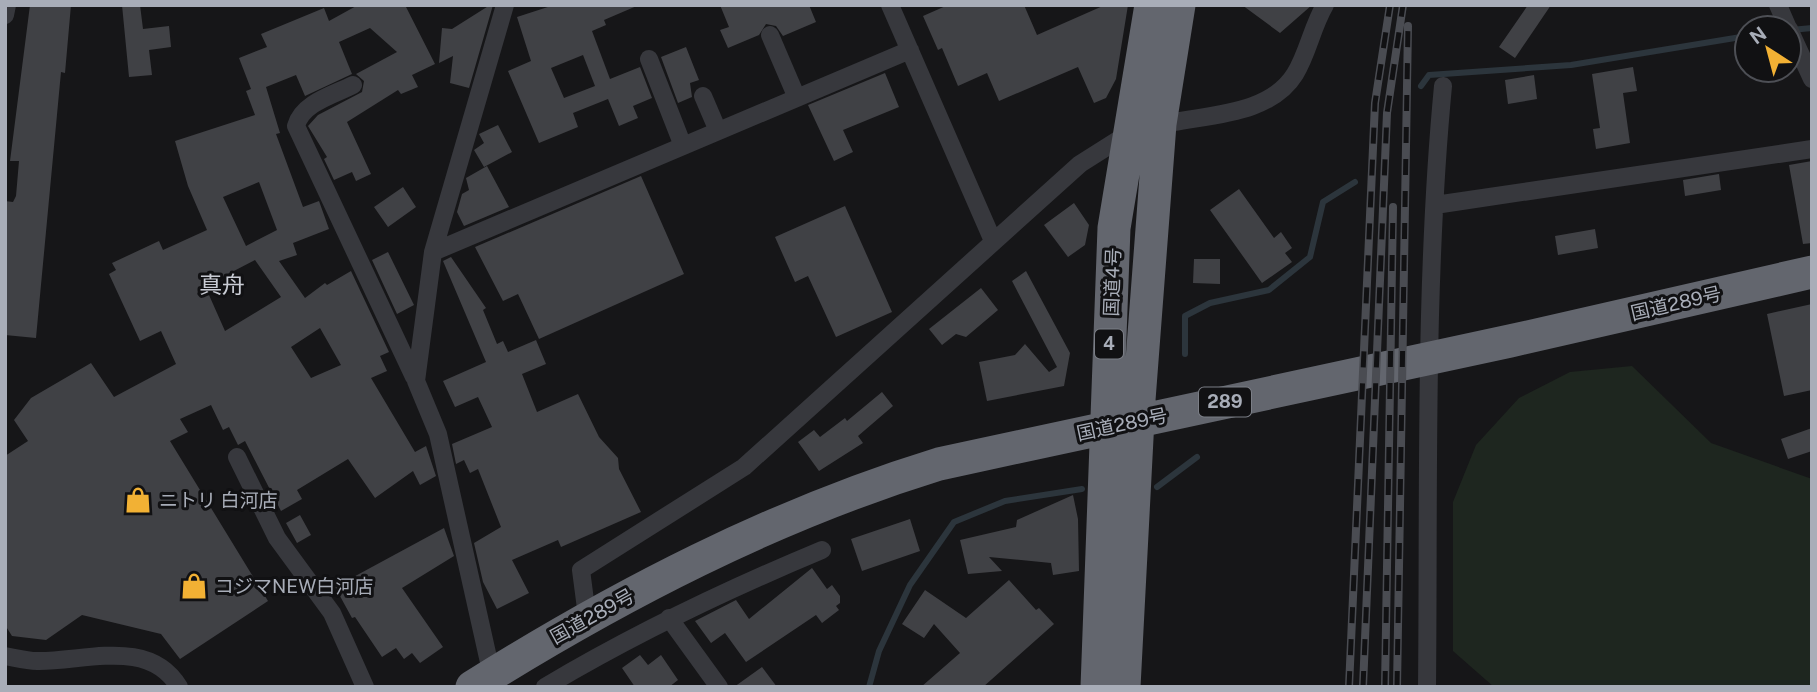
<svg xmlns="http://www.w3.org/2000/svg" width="1817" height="692" viewBox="0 0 1817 692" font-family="'Public Sans','Noto Sans JP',sans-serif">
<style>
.green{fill:#1e261f}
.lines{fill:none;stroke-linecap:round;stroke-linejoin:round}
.stream{stroke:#2c353c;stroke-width:6}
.building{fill:#404145;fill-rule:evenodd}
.street{stroke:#37383d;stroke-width:18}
.highway{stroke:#63666e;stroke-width:33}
.rail-casing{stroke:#4a4c52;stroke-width:8}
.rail{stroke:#111113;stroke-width:5;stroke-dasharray:16;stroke-linecap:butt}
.labels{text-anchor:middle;stroke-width:6;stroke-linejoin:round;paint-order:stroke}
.shield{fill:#111113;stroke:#7b7e86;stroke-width:2}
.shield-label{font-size:18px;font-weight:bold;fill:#a8adb8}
.street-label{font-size:19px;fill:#a8adb8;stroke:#111113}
.poi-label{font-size:19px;fill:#a8adb8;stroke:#111113;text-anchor:start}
.quarter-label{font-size:23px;fill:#c9ccd4;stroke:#111113}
</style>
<rect width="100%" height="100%" fill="#161618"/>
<!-- green -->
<path class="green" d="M1632 366 1711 443 1812 479V687H1494L1453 651V502L1476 445 1519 398 1570 372Z"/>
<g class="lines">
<!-- stream -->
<path class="stream" d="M1791 30 1812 28
M1421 86 1429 75 1571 65 1747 36
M1185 354V316L1210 303 1269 290 1310 257 1323 202 1355 182
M1157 487 1197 457
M869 687 879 651 910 585 954 522 1005 501 1082 489"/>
</g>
<!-- building -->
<path class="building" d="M30 5H71L65 73 61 72 36 338 5 335V201L13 202 16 196 19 161H10Z
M122 5H140L143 29 169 26 171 47 149 50 152 75 129 77Z
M358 5H405L435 64 412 75 418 87 401 94 398 90 347 122 371 174 356 181 352 172 334 180 324 159 327 157 308 126 318 115 362 92 364 81 356 74 397 52 370 28 339 42 352 74 305 96 296 75 266 87 280 133 276 134 303 207 319 201 329 229 293 243 297 255 279 261 305 298 325 283 327 285 351 271 389 352 380 356 387 371 371 378 415 452 426 446 436 476 420 485 413 471 375 498 348 459 297 490 302 499 281 511 245 441 238 445 229 427 223 430 211 405 180 419 188 432 170 441 268 601 180 659 161 634 82 615 46 640 12 636 5 625V456L28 441 14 420 31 398 91 363 114 397 176 364 161 331 140 341 109 274 116 270 112 263 159 241 163 250 207 230 188 186 175 141 255 115 246 91 251 89 239 58 267 47 261 34 324 8 329 21ZM259 182 277 230 246 246 223 197ZM255 260 281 297 225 331 205 286ZM320 328 341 365 311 378 291 347Z
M490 5H493L469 88 450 83 453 56 439 63 442 28 452 29Z
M554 5H639L604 20 606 25 592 31 610 79 640 67 652 98 633 106 638 118 619 126 608 99 573 113 578 127 539 143 508 71 531 61 517 17ZM583 55 595 86 564 98 551 68Z
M720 5H809L816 22 783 36 776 26 766 24 759 35 728 48 720 30 729 27Z
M948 5H1024L1037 35 1105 5H1128L1116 79 1106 98 1094 103 1078 67 999 101 987 73 958 86 942 48 938 50 923 16Z
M1242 5H1312L1280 33Z
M1528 5H1551L1515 58 1499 47Z
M686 47 699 80 690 83 692 97 678 103 661 57Z
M1633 67 1637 91 1623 93 1630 143 1596 149 1593 129 1600 128 1592 74Z
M885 73 899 107 843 130 853 152 834 161 808 105Z
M1534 75 1537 99 1508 104 1505 80Z
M498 125 512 152 484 167 474 150 484 143 479 134Z
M1812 161V243L1803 244 1789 165Z
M487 166 509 207 464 226 457 212 462 194 469 190 466 178Z
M1719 174 1721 190 1685 196 1683 180Z
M641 176 684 274 539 339 518 294 503 301 475 247Z
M403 187 416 207 388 227 374 207Z
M1239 189 1274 238 1281 232 1292 248 1285 253 1292 262 1262 283 1210 210Z
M1074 203 1089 225 1085 245 1068 257 1044 225Z
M845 206 892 312 836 337 808 276 795 282 775 237Z
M1595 229 1598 248 1558 255 1555 236Z
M388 252 414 305 397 314 372 260Z
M451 257 486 308 483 310 497 344 503 341 508 352 536 340 546 364 522 374 537 412 578 394 599 437 618 458 619 469 641 512 561 547 558 540 512 560 529 593 497 609 483 582 474 543 501 527 478 469 470 473 464 460 456 464 452 444 492 427 478 397 455 407 443 381 486 362 443 261Z
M1194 259H1220V284L1193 283Z
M1026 271 1070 353 1064 386 987 401 979 362 1015 355 1025 344 1049 372 1057 367 1012 281Z
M981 288 998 310 966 337 956 334 942 345 929 329Z
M1812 304V390L1784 396 1767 314Z
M882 392 893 406 858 436 863 443 819 471 798 442 814 430 820 437 845 418 847 421Z
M1812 428V451L1788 459 1781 439Z
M1073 495 1078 519 1079 571 1053 575 1051 563 989 557 1002 571 968 574 960 540 1016 527 1017 520Z
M300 515 311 535 297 543 286 523Z
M910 519 920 551 862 571 851 539Z
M444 528 454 556 402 588 443 647 420 663 412 653 404 659 396 648 382 657 355 617 352 618 335 587Z
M812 568 827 589 832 585 840 596V603L836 606 839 610 822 623 816 615 746 662 725 633 711 643 695 621 736 600 749 619Z
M1009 580 1036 610 1039 608 1054 624 983 687H921L960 653 934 624 924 638 902 624 925 590 966 618Z
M640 655 648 665 661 655 678 680 669 687H635L622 668Z
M762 667 777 687H734Z"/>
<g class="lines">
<!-- street -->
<path class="street" d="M890 5 993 241
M1778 5 1788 28
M5 15 7 5
M1789 29 1812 79
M770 35 797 98
M649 59 683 146
M353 85C333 95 302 103 296 126L414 377
M703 96 718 131
M1156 126C1200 114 1268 118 1295 74 1308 53 1312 27 1325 5
M1435 205 1812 149
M433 252 910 50
M237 457 277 538 332 613 365 687
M587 616 581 570 744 467 1080 164 1129 133
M669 618 719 687
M5 656C16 658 27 661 37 661 84 662 149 637 179 687
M493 680 438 434 416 381 433 252 505 5
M545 687C634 634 726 590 822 550
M1427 687C1429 487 1424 285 1443 86"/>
<!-- highway -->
<path class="highway" d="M472 687C619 595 773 515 939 464L1510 341 1812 272
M1097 687 1114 228 1151 5
M1124 687 1139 400 1160 124 1179 5"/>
<!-- rail casing -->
<g class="rail-casing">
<path id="rail" d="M1349 687 1375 103 1390 5
M1363 687 1387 113 1403 5
M1385 687 1393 207
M1397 687 1408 26"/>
</g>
<!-- rail -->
<use href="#rail" class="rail"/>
</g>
<!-- icons -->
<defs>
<g id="shop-bare" transform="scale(2.1)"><path d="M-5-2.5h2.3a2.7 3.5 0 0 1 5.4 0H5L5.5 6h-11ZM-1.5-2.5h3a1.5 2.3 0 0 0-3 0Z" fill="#f2b134" stroke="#111113" stroke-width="2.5" paint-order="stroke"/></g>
</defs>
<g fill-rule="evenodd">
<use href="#shop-bare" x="138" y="500"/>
<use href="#shop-bare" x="194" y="586"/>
</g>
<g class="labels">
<!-- shield labels -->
<g class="shield">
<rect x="1095" y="329.5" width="28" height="29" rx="5"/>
<rect x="1199" y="387.5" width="52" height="29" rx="5"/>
</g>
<g class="shield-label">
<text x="1109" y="350">4</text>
<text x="1225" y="408">289</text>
</g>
<!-- street labels -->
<g class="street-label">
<text transform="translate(1112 282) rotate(-88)" y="7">国道4号</text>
<text transform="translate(1676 303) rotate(-13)" y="7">国道289号</text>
<text transform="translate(1122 424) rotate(-12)" y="7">国道289号</text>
<text transform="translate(592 616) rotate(-29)" y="7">国道289号</text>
</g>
<!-- poi labels -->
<g class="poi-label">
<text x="159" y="507">ニトリ 白河店</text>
<text x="215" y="593">コジマNEW白河店</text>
</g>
<!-- quarter labels -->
<g class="quarter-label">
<text x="222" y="293">真舟</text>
</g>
</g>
<!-- border -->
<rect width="1817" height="692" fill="none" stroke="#a8adb8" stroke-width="14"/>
<!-- north arrow -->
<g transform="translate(1768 49) rotate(324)"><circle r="33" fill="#111113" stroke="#4d4f55" stroke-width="2"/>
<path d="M0-5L12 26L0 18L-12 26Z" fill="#f2b134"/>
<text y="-10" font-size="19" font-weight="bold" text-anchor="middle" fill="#a8adb8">N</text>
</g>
</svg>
